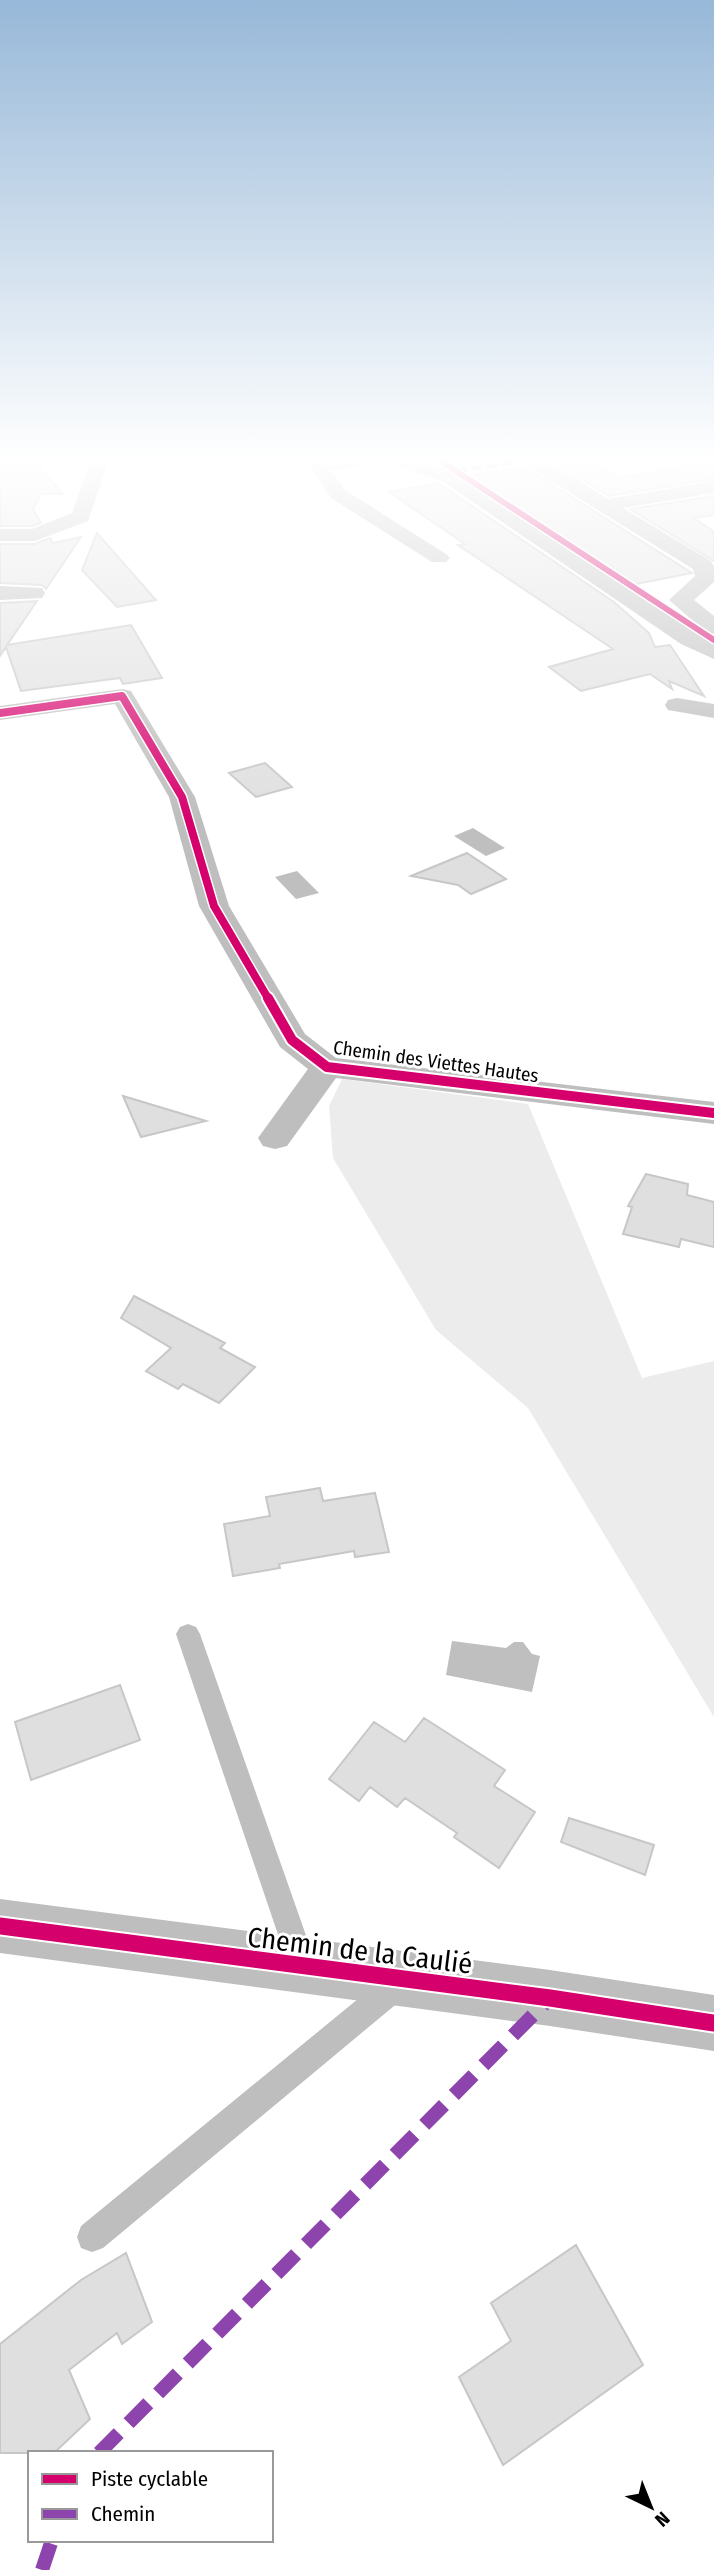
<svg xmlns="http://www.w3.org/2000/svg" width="714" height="2570" viewBox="0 0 714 2570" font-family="'Fira Sans Condensed',sans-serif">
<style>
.green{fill:#ececec}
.water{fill:#bfbfbf}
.building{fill:#dfdfdf;stroke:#c7c7c7;stroke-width:2}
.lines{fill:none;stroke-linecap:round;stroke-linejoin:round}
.service{fill:#bebebe;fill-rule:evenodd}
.minor{fill:#bebebe;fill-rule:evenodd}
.quiet-far1{stroke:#8e44ad;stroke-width:5;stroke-dasharray:10 5;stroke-linecap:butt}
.quiet{stroke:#8e44ad;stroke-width:14;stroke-dasharray:28 14;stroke-linecap:butt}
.cycleway-far3-casing{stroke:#fff;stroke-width:9}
.cycleway-far2-casing{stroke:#fff;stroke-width:11}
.cycleway-far1-casing{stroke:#fff;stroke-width:14}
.cycleway-casing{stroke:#fff;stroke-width:21}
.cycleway-far3{stroke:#d6006c;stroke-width:6}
.cycleway-far2{stroke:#d6006c;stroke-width:8}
.cycleway-far1{stroke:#d6006c;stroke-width:10}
.cycleway{stroke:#d6006c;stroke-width:17}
.labels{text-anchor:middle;stroke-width:6;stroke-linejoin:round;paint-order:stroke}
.far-street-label{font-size:19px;fill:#000;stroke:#fff}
.near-street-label{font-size:28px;fill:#000;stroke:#fff}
</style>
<rect width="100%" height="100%" fill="#fff"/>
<!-- green -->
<path class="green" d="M342 1079 528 1104 642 1378 714 1361V1717L528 1408 436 1330 333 1158 329 1106Z"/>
<!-- water -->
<path class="water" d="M473 828 505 848 486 856 454 836Z
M297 871 319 893 296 899 275 877Z
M452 1641 506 1648 514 1642H523L532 1654 540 1656 532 1692 446 1675Z"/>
<!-- building -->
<path class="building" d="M0 460H8L13 464 34 461 63 494H41L33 509 41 523 32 526H0Z
M585 460 597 468 604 467 619 478 714 461V479L609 496 557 464Z
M516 468 522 471 530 468 534 473 692 573 631 585 467 477Z
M438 483 614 602 649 633 655 647 670 645 704 696 669 681 672 689 650 674 581 691 549 667 613 649 458 545 465 544 389 492Z
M714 496V515L694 518 714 532V561L630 509Z
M97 533 156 600 117 607 82 570Z
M81 537 46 589 42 585 0 583V544H35L50 538 53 543Z
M37 601 7 645 131 625 162 678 123 684 120 678 21 691 6 647 0 656V603Z
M265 763 292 787 256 797 229 773Z
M467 853 506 879 471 894 458 885 411 876Z
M123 1096 206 1121 141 1137Z
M646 1174 688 1184 687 1195 714 1202V1247L681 1239 679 1247 623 1234 632 1207 628 1206Z
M134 1296 225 1343 220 1348 255 1367 219 1403 183 1384 178 1389 146 1371 171 1348 121 1318Z
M320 1488 323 1501 375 1493 389 1552 355 1557 354 1551 279 1564 280 1568 233 1576 224 1524 270 1516 266 1497Z
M120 1685 140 1740 31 1780 15 1722Z
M424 1718 505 1770 494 1786 535 1812 499 1868 454 1837 457 1833 405 1798 397 1807 370 1787 359 1801 329 1779 374 1722 405 1742Z
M569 1818 654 1845 645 1875 561 1842Z
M576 2245 643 2365 503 2465 459 2377 511 2341 491 2303Z
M126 2253 152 2322 122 2344 117 2333 69 2370 90 2419 54 2453H0V2344L81 2280Z"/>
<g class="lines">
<!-- service -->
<path class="service" d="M360 460H405L410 463 405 466 371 464 322 472 317 469Z
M188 1624 196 1627 200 1634 315 1961 311 1971 301 1975 291 1971 287 1961 176 1634 180 1627Z
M396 1972 406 1976 410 1986 406 1996 103 2248 92 2252 81 2248 77 2237 81 2226 386 1976Z"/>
<!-- minor -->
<path class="minor" d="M91 460H109L88 521 35 541H0V529H32L72 513Z
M306 460H324L345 490 446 554 450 558 446 562H432L331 498Z
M398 460H415L456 473 714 643V659L681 644 442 481 398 467 396 463Z
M527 460H546L608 499 714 481V493L623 508 711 561 714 567V582L694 600 714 616V634L706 632 669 600 695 576 693 569 535 471Z
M0 586 42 588 45 593 42 598 0 600Z
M122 689 131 691 134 696 195 797 229 906 305 1034 336 1058 714 1102V1124L336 1078 287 1146 275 1149 263 1146 258 1138 308 1069 280 1047 276 1040 199 906 169 797 115 704 0 720V706Z
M677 698 714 704V718L668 710 665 705 668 700Z
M0 1899 550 1970 714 1995V2051L550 2026 0 1953Z"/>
<!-- quiet-far1 -->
<path class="quiet-far1" d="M457 471 526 460"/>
<!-- quiet -->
<path class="quiet" d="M99 2453 550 1998
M42 2570 52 2540"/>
<!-- cycleway-far3 casing -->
<g class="cycleway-far3-casing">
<path id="cycleway-far3" d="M439 460 714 640"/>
</g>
<!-- cycleway-far2 casing -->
<g class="cycleway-far2-casing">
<path id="cycleway-far2" d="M0 713 122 696 182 797 214 906 269 1000"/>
</g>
<!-- cycleway-far1 casing -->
<g class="cycleway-far1-casing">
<path id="cycleway-far1" d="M268 998 292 1040 327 1067 714 1113"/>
</g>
<!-- cycleway casing -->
<g class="cycleway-casing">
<path id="cycleway" d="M0 1926 550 1998 714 2023"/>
</g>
<!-- cycleway-far3 -->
<use href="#cycleway-far3" class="cycleway-far3"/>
<!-- cycleway-far2 -->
<use href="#cycleway-far2" class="cycleway-far2"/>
<!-- cycleway-far1 -->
<use href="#cycleway-far1" class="cycleway-far1"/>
<!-- cycleway -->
<use href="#cycleway" class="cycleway"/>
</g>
<!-- sky -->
<linearGradient id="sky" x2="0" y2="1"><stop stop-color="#97b8d8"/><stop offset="0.56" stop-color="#fff"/><stop offset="1" stop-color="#fff" stop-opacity="0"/></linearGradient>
<rect width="714" height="820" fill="url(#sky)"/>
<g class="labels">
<!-- far-street labels -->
<g class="far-street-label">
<text transform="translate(436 1061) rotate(8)" y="7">Chemin des Viettes Hautes</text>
</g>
<!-- near-street labels -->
<g class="near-street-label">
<text transform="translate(360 1950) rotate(7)" y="10">Chemin de la Caulié</text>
</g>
</g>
<!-- legend -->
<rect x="28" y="2451" width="245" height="91" fill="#ffffff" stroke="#999999" stroke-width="2"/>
<rect x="42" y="2474" width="35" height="10" fill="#d6006c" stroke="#999999" stroke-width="2"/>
<text x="91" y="2486" font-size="21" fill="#000000">Piste cyclable</text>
<rect x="42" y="2509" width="35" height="10" fill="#8e44ad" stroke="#999999" stroke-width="2"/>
<text x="91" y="2521" font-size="21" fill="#000000">Chemin</text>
<!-- north arrow -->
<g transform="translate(651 2507) rotate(137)" stroke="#ffffff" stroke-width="5" paint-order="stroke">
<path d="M0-5L12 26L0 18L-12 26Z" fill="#000000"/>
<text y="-10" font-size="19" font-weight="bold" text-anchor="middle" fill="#000000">N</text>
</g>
</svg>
